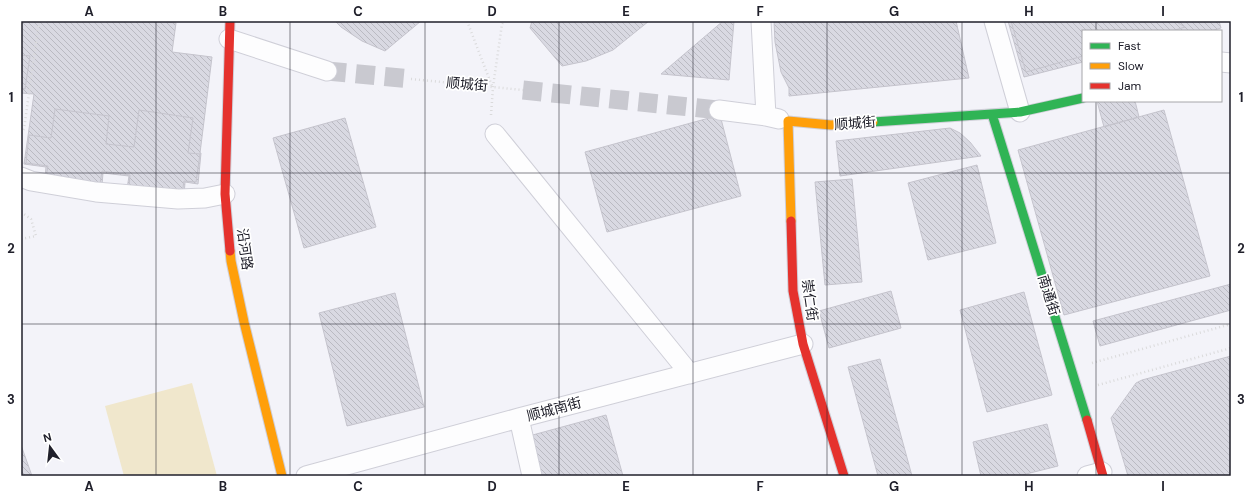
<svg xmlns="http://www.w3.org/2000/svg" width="1252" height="497" viewBox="0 0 1252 497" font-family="'DM Sans','Noto Sans SC',sans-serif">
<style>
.pitch{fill:#f0e7cc}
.building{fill:url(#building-back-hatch);stroke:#c5c4cd}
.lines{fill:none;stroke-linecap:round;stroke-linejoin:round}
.street-tunnel{stroke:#c9c9d0;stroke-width:19;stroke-dasharray:19 10;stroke-linecap:butt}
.street-casing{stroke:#cfcfd8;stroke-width:21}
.fast-casing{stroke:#cfcfd8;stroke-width:11}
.slow-casing{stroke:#cfcfd8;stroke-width:11}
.jam-casing{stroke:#cfcfd8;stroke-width:11}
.path{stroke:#dadadb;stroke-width:2.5;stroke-dasharray:1 3;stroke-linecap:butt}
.street{stroke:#fdfdfe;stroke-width:19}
.fast{stroke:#30b455;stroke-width:9}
.slow{stroke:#ff9f0a;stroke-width:9}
.jam{stroke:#e5322d;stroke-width:9}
.grid{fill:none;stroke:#20202b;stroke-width:1;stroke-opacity:0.55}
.labels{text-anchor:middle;stroke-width:3.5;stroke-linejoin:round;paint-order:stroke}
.street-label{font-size:14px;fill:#20202b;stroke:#fff}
.neatline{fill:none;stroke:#20202b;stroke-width:1.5}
.grid-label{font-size:13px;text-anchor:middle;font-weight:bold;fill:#20202b}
</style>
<defs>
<pattern id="building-back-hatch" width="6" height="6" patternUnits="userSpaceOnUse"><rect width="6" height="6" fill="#d9d9e2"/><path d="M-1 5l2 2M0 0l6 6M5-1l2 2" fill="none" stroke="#babac2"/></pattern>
</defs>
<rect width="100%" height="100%" fill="#f3f3f9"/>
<!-- pitch -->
<path class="pitch" d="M192 383 217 476H124L105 406Z"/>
<!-- building -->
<path class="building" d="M21 21H157L176 23 172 52 212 57 200 153H201L198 184 185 182 184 196 127 189 129 176 103 173 102 185 45 178 46 167 24 164 34 94 21 93Z
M335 21H421L385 51 362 41 341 27Z
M532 21H649L613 50 586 61 562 66 530 28Z
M723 21H734L729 80 661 74Z
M774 21H956L969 78 789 96V88L781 72 775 42Z
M1008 21H1219L1221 28 1211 31H1083V62L1024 77Z
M1011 21H1175L1185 27 1172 31H1083V56L1026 72Z
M21 55 30 56 25 89 21 88Z
M1097 101H1135L1139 117 1104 127Z
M55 109 109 116 106 144 134 147 139 110 193 118 188 153 200 154 196 182 184 181 182 194 129 187 130 175 102 171 100 184 46 177 48 166 26 163 29 135 51 138Z
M1164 110 1210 276 1064 315 1018 150Z
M720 115 741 196 607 232 585 152Z
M345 118 376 227 304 248 273 138Z
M950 128 960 133 970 142 981 156 840 176 836 141Z
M977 165 996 243 928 260 908 183Z
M852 179 862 282 825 285 815 182Z
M1231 284V310L1100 346 1093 321Z
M891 291 901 328 829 348 819 311Z
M1024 292 1052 395 987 412 960 310Z
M395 293 424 407 347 426 319 313Z
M1231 356V476H1128L1111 418 1136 383 1142 380Z
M880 359 912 476H878L848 367Z
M606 415 623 476H539L529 436Z
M1047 424 1058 466 1018 476H981L973 442Z
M21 445 32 476H21Z"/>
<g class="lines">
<!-- street-tunnel -->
<path class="street-tunnel" d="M327 71 411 79
M523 90 719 110"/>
<!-- street casing -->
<g class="street-casing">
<path id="street" d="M761 21 766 116
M994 21 1020 112
M229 39 327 71
M1221 62 1231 63
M719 110 766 116 779 119
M495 134 690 374
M21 177 31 181 96 192 178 199 205 198 225 194
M519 418 532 476
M306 476 519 418 803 344
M1087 476 1102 472"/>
</g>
<!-- fast casing -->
<g class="fast-casing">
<path id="fast" d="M992 114 1087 420
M873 122 1020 112 1083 98"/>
</g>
<!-- slow casing -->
<g class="slow-casing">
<path id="slow" d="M791 221 788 121 831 125 873 122
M230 251 231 261 244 322 282 476"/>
</g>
<!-- jam casing -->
<g class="jam-casing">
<path id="jam" d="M230 21 225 194 230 251
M791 221 793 291 803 344 844 476
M1087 420 1103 476"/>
</g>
<!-- path -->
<path class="path" d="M467 21 492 86
M411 79 523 90
M491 115 493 87 502 24 504 21
M21 133 24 129 39 21
M21 212 31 219 36 236 21 239
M1092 363 1231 324
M1098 385 1231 348"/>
<!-- street -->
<use href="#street" class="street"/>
<!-- fast -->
<use href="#fast" class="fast"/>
<!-- slow -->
<use href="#slow" class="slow"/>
<!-- jam -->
<use href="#jam" class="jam"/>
</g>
<!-- grid -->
<path class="grid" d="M156 21V476M290 21V476M425 21V476M559 21V476M693 21V476M827 21V476M962 21V476M1096 21V31M1096 101V476M21 173H1231M21 324H1231"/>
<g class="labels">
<!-- street labels -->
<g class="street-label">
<text transform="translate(467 84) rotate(5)" y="5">顺城街</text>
<text transform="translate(855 123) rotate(-4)" y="5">顺城街</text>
<text transform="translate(245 249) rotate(82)" y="5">沿河路</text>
<text transform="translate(1049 295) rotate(73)" y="5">南通街</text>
<text transform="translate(810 300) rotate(82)" y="5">崇仁街</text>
<text transform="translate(554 409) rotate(-15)" y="5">顺城南街</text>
</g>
</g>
<!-- border -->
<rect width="1252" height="497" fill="none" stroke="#ffffff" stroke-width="44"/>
<!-- legend -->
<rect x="1082" y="30" width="140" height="72" fill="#ffffff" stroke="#a6a6aa"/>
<rect x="1090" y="43" width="20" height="6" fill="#30b455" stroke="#a6a6aa"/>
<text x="1118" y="50" font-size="12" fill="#20202b">Fast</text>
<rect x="1090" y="63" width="20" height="6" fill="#ff9f0a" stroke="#a6a6aa"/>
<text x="1118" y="70" font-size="12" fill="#20202b">Slow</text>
<rect x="1090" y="83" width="20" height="6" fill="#e5322d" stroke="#a6a6aa"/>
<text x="1118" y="90" font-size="12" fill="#20202b">Jam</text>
<!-- north arrow -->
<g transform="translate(50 447) rotate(345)" stroke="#ffffff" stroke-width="3" paint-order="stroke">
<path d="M0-3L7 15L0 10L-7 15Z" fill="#20202b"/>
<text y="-6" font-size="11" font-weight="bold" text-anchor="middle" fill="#20202b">N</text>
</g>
<rect x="22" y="22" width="1208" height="453" class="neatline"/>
<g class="grid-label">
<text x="89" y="16">A</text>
<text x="223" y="16">B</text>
<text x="358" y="16">C</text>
<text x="492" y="16">D</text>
<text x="626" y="16">E</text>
<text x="760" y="16">F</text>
<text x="894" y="16">G</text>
<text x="1029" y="16">H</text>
<text x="1163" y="16">I</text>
<text x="11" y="102">1</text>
<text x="1241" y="102">1</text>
<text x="11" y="253">2</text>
<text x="1241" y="253">2</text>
<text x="11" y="404">3</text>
<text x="1241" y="404">3</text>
<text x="89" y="491">A</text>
<text x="223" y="491">B</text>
<text x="358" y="491">C</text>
<text x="492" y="491">D</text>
<text x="626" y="491">E</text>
<text x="760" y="491">F</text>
<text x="894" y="491">G</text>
<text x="1029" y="491">H</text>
<text x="1163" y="491">I</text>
</g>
</svg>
